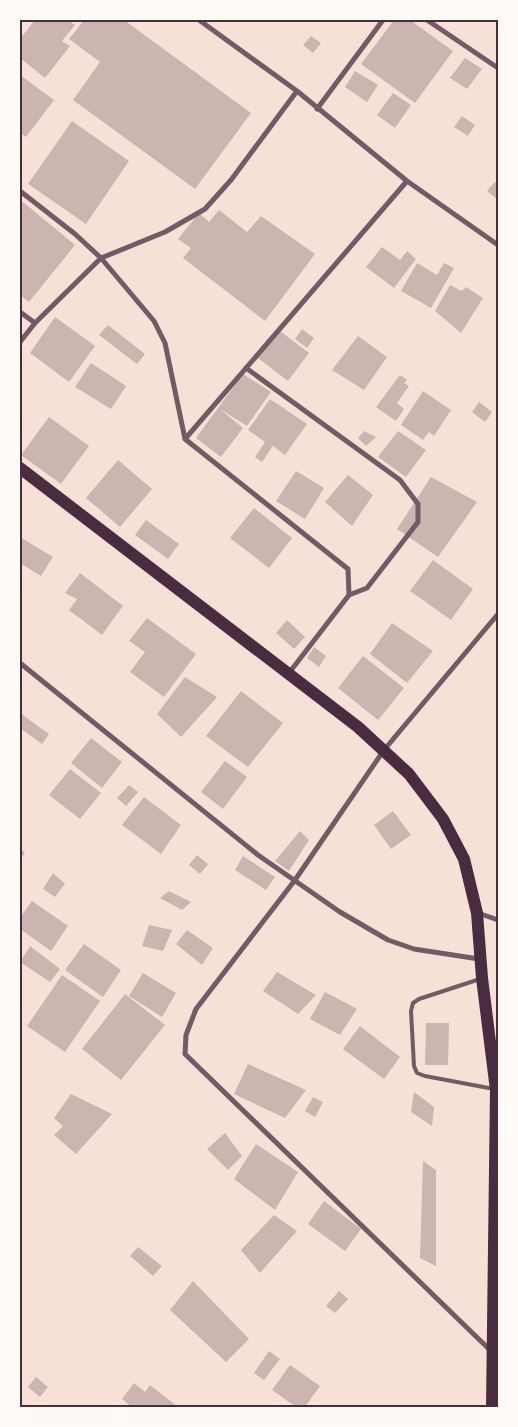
<svg xmlns="http://www.w3.org/2000/svg" width="518" height="1427" viewBox="0 0 518 1427" font-family="'Archivo Narrow',sans-serif">
<style>
.building{fill:#ccb4b1}
.lines{fill:none;stroke-linecap:round;stroke-linejoin:round}
.service{stroke:#755966;stroke-width:4}
.minor{stroke:#755966;stroke-width:5}
.primary{stroke:#4a2c40;stroke-width:12}
.neatline{fill:none;stroke:#4a2c40;stroke-width:2}
</style>
<rect width="100%" height="100%" fill="#f7e1d7"/>
<!-- building -->
<path class="building" d="M35 20H68L75 25 62 41 70 46 45 78 20 58V39Z
M84 20H124L251 113 195 189 73 100 100 62 69 39Z
M394 20H410L453 51 415 103 361 64Z
M311 36 321 43 313 53 303 45Z
M465 58 482 69 467 89 450 78Z
M355 71 378 85 367 102 345 87Z
M20 75 54 100 26 137 20 133Z
M393 93 411 105 395 128 377 115Z
M462 116 475 125 468 136 454 127Z
M72 121 129 161 86 224 28 184Z
M495 182 498 184V200L487 191Z
M23 202 75 245 29 302 20 295V257L22 255 20 253V205Z
M219 210 247 232 261 216 315 254 265 321 183 258 191 248 178 239 199 213 209 222Z
M382 247 400 260 407 251 416 259 394 288 366 267Z
M417 263 437 275 444 263 454 268 431 308 401 291Z
M450 285 462 291 466 287 483 298 461 333 435 311Z
M55 317 95 346 69 382 30 353Z
M108 325 145 354 137 364 99 335Z
M302 329 314 338 307 348 295 339Z
M280 331 309 353 288 381 258 358Z
M358 336 387 357 364 390 332 370Z
M91 363 126 386 111 409 75 387Z
M243 374 271 392 247 426 220 409 243 428 221 457 196 438Z
M400 375 407 380 404 383 409 386 397 403 404 409 396 421 376 407Z
M423 391 451 410 434 436 429 432 423 440 401 425Z
M270 399 307 424 285 455 273 446 262 462 255 457 265 442 248 430Z
M479 402 492 412 485 422 472 412Z
M49 417 89 446 61 484 21 455Z
M364 431 376 437 366 446 358 438Z
M398 431 426 450 406 477 378 457Z
M118 460 152 489 120 527 86 498Z
M296 471 324 488 305 519 276 501Z
M348 475 373 495 352 526 325 502Z
M431 477 477 502 438 557 397 529Z
M254 508 292 538 269 568 230 538Z
M146 520 179 544 168 559 135 535Z
M20 537 53 557 41 576 20 563Z
M433 560 473 589 451 620 410 591Z
M80 573 123 606 102 635 69 610 77 599 65 593Z
M147 618 196 654 164 697 130 672 145 652 129 641Z
M287 620 305 637 294 649 276 633Z
M392 623 433 651 407 683 370 654Z
M314 647 326 656 319 667 307 658Z
M363 656 404 688 378 720 338 688Z
M185 677 217 697 181 737 157 714Z
M241 691 283 723 248 767 206 736Z
M20 713 49 734 42 744 20 728Z
M91 738 122 762 102 788 71 763Z
M225 761 247 777 223 809 201 792Z
M70 769 101 793 80 819 49 795Z
M129 785 138 792 126 806 117 798Z
M144 797 181 825 161 854 122 825Z
M393 811 411 835 391 849 374 825Z
M300 831 309 840 289 871 275 861Z
M20 848 25 853 20 859Z
M197 855 208 864 200 874 189 865Z
M243 856 275 877 266 890 235 870Z
M53 873 65 884 55 897 43 889Z
M169 891 191 902 182 910 160 898Z
M32 901 68 926 51 951 20 929V918Z
M149 925 172 930 163 951 142 946Z
M187 930 213 948 202 965 176 944Z
M84 944 121 970 103 997 65 970Z
M30 946 60 969 50 982 20 962Z
M277 972 316 995 298 1014 263 991Z
M143 973 176 993 162 1017 129 996Z
M62 975 100 1001 65 1052 27 1026Z
M325 992 357 1009 340 1035 310 1019Z
M125 994 165 1025 121 1080 82 1049Z
M426 1023H449L448 1065H425Z
M360 1026 400 1057 384 1079 343 1049Z
M248 1064 306 1090 285 1118 234 1094Z
M414 1092 434 1107 432 1126 411 1112Z
M71 1094 112 1114 76 1154 54 1135 63 1126 54 1118Z
M313 1097 323 1102 315 1117 305 1111Z
M225 1133 242 1156 228 1170 207 1149Z
M256 1144 298 1172 275 1210 234 1179Z
M423 1161 436 1170V1266L420 1258Z
M324 1201 361 1229 345 1251 308 1224Z
M274 1215 297 1231 260 1273 241 1250Z
M138 1247 162 1266 153 1276 130 1256Z
M193 1281 249 1339 226 1362 170 1310Z
M339 1291 348 1299 335 1313 326 1306Z
M269 1351 280 1359 264 1380 254 1373Z
M290 1365 320 1386 305 1407H296L272 1390Z
M36 1377 48 1387 40 1397 28 1387Z
M134 1383 145 1392 150 1385 178 1407H132L122 1399Z"/>
<g class="lines">
<!-- service -->
<path class="service" d="M480 979 419 999 413 1003 411 1011 414 1066 417 1073 425 1076 494 1089"/>
<!-- minor -->
<path class="minor" d="M199 20 297 91 407 181 498 245
M427 20 498 68
M317 109 383 20
M20 191 75 234 101 258 154 321 165 343 185 439 348 569 349 595 289 673
M20 312 35 323
M20 342 35 323 101 258 165 232 205 209 231 180 297 91
M246 368 400 480 418 504V522L367 588 349 595
M185 439 407 181
M20 663 258 855 340 912 388 940 414 949 479 959
M478 913 498 920
M491 1351 185 1054 186 1035 196 1009 295 880 384 750 498 614"/>
<!-- primary -->
<path class="primary" d="M20 468 358 727 409 774 443 819 464 859 477 913 482 978 496 1090 492 1407"/>
</g>
<!-- border -->
<rect width="518" height="1427" fill="none" stroke="#fffaf5" stroke-width="42"/>
<rect x="21" y="21" width="476" height="1385" class="neatline"/>
</svg>
